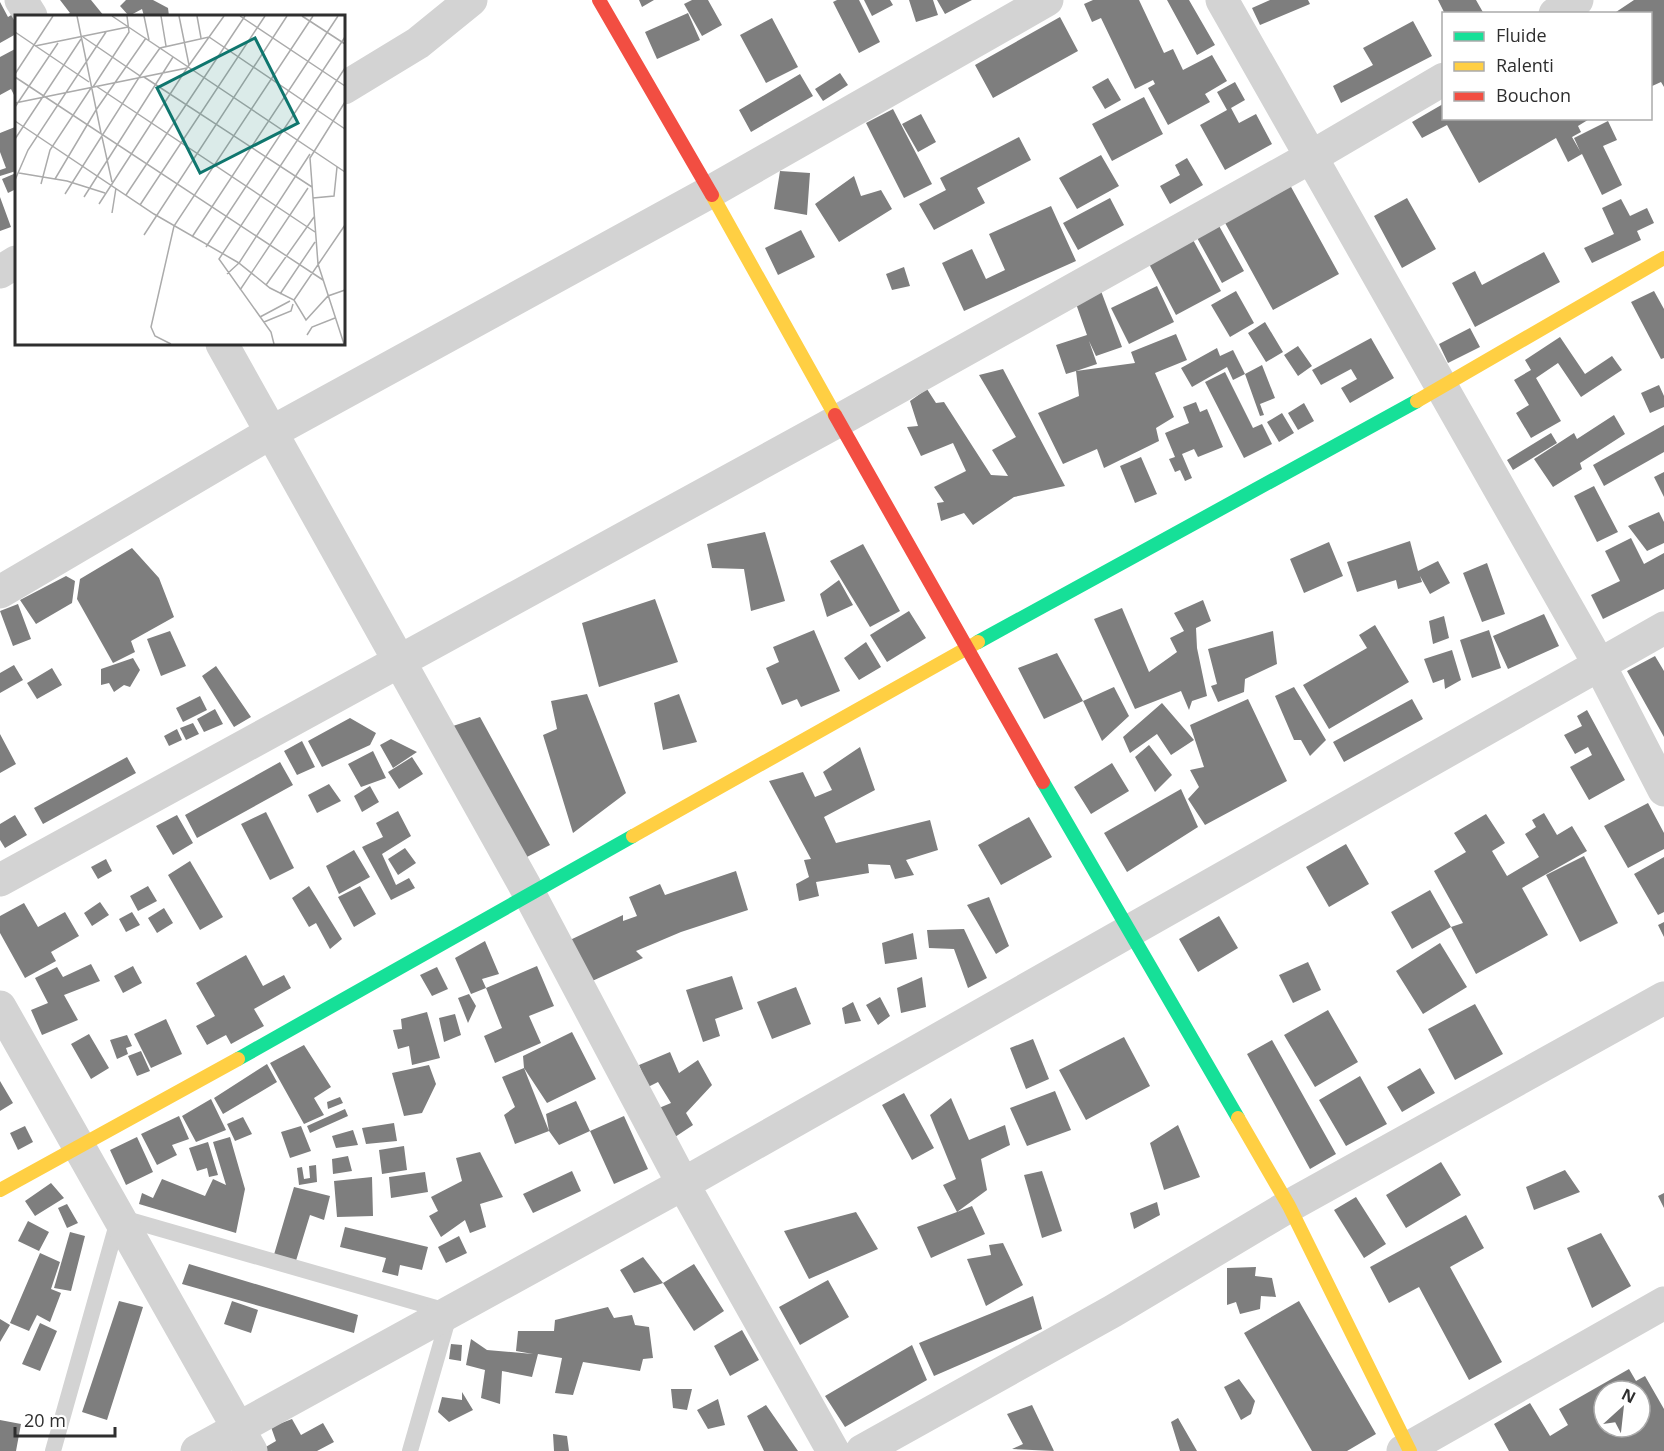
<svg xmlns="http://www.w3.org/2000/svg" width="1664" height="1451" viewBox="0 0 1664 1451" font-family="'Open Sans',sans-serif">
<style>
.building{fill:#7e7e7e;fill-rule:evenodd}
.lines{fill:none;stroke-linecap:round;stroke-linejoin:round}
.lane{stroke:#d3d3d3;stroke-width:16}
.street{stroke:#d3d3d3;stroke-width:33}
.fast{stroke:#16e098;stroke-width:14}
.slow{stroke:#ffcf43;stroke-width:14}
.jam{stroke:#f24e42;stroke-width:14}
.inset-road{fill:none;stroke:#ababab;stroke-width:1.5}
.view{fill:#0f766e;fill-opacity:0.15;stroke:#0f766e;stroke-width:3}
.inset-edge{fill:none;stroke:#2e2e2e;stroke-width:3}
</style>
<rect width="100%" height="100%" fill="#fff"/>
<!-- building -->
<path class="building" d="M60 0H91L104 16H64L70 13Z
M126 0H153L168 8 169 16H144L142 9 129 16 120 6Z
M639 0H654L642 7Z
M692 0H708L722 25 702 36 684 4Z
M837 0H859L880 42 859 53 833 2Z
M864 0H890L893 5 872 16Z
M909 0H933L938 15 916 22Z
M937 0H972L945 14Z
M1093 0H1139L1164 53 1173 49 1183 70 1212 55 1227 81 1205 94 1210 102 1168 125 1148 88 1155 84 1153 80 1135 89 1101 18 1092 22 1084 4Z
M1167 0H1189L1215 45 1197 55Z
M1270 0H1308L1310 4 1260 25 1252 8Z
M1438 0H1476L1484 14H1445Z
M1634 0H1664V87L1661 82 1650 87V14H1613Z
M0 2 8 17 13 14 16 20V34L0 43Z
M688 13 700 40 657 59 645 32Z
M1060 17 1078 51 993 98 975 65Z
M772 18 798 67 766 83 740 35Z
M1413 21 1432 56 1341 103 1333 86 1373 65 1363 48Z
M15 49 16 51V99L11 89 0 95V57Z
M840 73 848 85 823 101 815 89Z
M800 74 813 96 751 132 739 110Z
M1108 78 1121 100 1105 109 1092 87Z
M1235 82 1245 100 1231 108 1239 123 1256 114 1272 144 1225 170 1200 125 1227 110 1217 92Z
M1144 97 1163 134 1112 161 1092 124Z
M1443 104V118H1591L1578 126 1581 132 1572 137 1580 151 1574 138 1608 121 1617 140 1603 146 1622 185 1602 195 1582 154 1568 162 1556 138 1479 183 1447 125 1422 138 1412 122Z
M893 109 932 184 904 198 866 123Z
M921 114 936 142 918 152 902 124Z
M15 127 16 171 0 176V170L6 168 0 152V133Z
M1019 137 1031 160 977 188 985 203 934 230 919 204 946 190 940 178Z
M1101 155 1119 186 1077 209 1059 178Z
M1187 158 1203 185 1170 204 1160 186 1180 175 1175 165Z
M780 171 810 173 807 215 774 209Z
M16 173V189L8 193 2 179Z
M854 176 861 196 881 190 892 209 839 242 815 204Z
M1290 185 1339 274 1273 310 1224 221Z
M0 197 11 227 0 231Z
M1110 198 1124 225 1078 250 1063 223Z
M1407 198 1436 249 1402 268 1374 216Z
M1621 199 1630 216 1647 208 1654 223 1637 231 1641 240 1592 263 1584 248 1614 234 1602 208Z
M1051 206 1076 261 964 311 942 263 972 249 986 279 1005 270 989 234Z
M1218 224 1244 271 1222 283 1196 236Z
M801 230 815 257 778 275 765 248Z
M1192 238 1221 291 1176 315 1148 262Z
M1544 252 1560 282 1475 327 1452 283 1475 271 1482 285Z
M904 267 910 286 892 290 886 274Z
M1157 286 1174 322 1129 344 1111 308Z
M1101 291 1122 347 1096 356 1089 341 1097 364 1076 371 1135 363 1131 352 1176 334 1187 360 1155 373 1174 417 1156 428 1159 441 1104 468 1097 449 1063 464 1038 413 1079 396 1076 371 1066 374 1056 345 1087 335 1075 301Z
M1236 291 1254 323 1230 337 1211 305Z
M1654 291 1664 309V358L1661 359 1631 302Z
M1265 322 1283 352 1266 362 1248 333Z
M1470 328 1480 347 1448 363 1439 344Z
M1560 337 1585 374 1612 356 1622 370 1581 397 1558 363 1536 378 1561 421 1531 438 1516 413 1529 405 1514 380 1531 370 1525 360Z
M1371 338 1394 378 1350 403 1341 388 1357 379 1351 369 1321 385 1312 370Z
M1298 346 1312 366 1298 376 1284 355Z
M1217 348 1220 356 1233 350 1245 374 1233 380 1227 367 1192 387 1181 368Z
M1262 365 1275 398 1260 404 1264 415 1260 416 1245 374Z
M1003 369 1065 486 1014 497 973 525 964 513 941 521 937 503 944 502 934 487 966 471 953 443 921 456 907 427 918 426 910 401 927 389 936 403 944 402 991 475 1008 476 992 450 1016 437 979 375Z
M1225 372 1253 428 1262 424 1272 444 1244 458 1205 382Z
M1659 385 1664 396V407L1650 413 1641 393Z
M1196 402 1200 412 1207 409 1223 447 1198 457 1194 449 1182 454 1192 478 1185 481 1180 470 1175 472 1169 459 1175 457 1165 433 1189 423 1183 407Z
M1304 403 1314 421 1298 430 1288 413Z
M1282 413 1294 433 1279 442 1267 422Z
M1614 415 1625 434 1580 463 1582 469 1553 487 1534 459 1574 433 1577 439Z
M1664 425V452L1604 486 1593 465Z
M1551 433 1557 443 1513 470 1507 460Z
M1141 457 1157 494 1135 503 1120 466Z
M1664 472V497L1654 477Z
M1594 486 1618 532 1597 542 1574 496Z
M1659 512 1664 522V543L1647 551 1628 526Z
M765 532 785 601 751 611 744 569 712 568 707 544Z
M1631 538 1644 564 1664 553V589L1603 619 1591 595 1620 581 1605 551Z
M1410 541 1418 571 1438 561 1450 583 1430 594 1420 576 1422 582 1398 589 1396 580 1357 592 1347 562Z
M1329 542 1343 576 1304 593 1290 559Z
M863 544 900 611 870 627 830 561Z
M132 548 159 578 174 617 131 641 135 652 113 663 77 599 80 579Z
M1487 563 1505 614 1482 622 1463 573Z
M66 576 75 581 72 603 36 624 20 600Z
M839 580 853 605 827 617 820 594Z
M655 599 678 662 599 687 582 623Z
M1203 600 1211 621 1196 628 1197 648 1207 696 1192 701 1189 710 1181 691 1135 709 1094 619 1122 608 1149 672 1177 652 1170 638 1184 631 1174 613Z
M18 604 31 639 13 646 0 611Z
M909 611 926 638 887 662 870 635Z
M1544 614 1559 646 1508 669 1493 636Z
M1444 616 1449 638 1433 644 1429 621Z
M1375 625 1409 682 1329 729 1303 685 1367 648 1359 635Z
M814 630 840 691 801 707 797 699 782 705 766 668 779 662 773 647Z
M1489 630 1501 668 1472 678 1460 640Z
M170 631 186 666 161 676 147 639Z
M1273 631 1277 664 1245 679 1244 692 1218 702 1211 686 1217 684 1208 649Z
M866 642 881 667 859 680 844 658Z
M1452 650 1461 680 1445 689 1444 679 1433 683 1424 659Z
M1057 653 1083 701 1044 719 1018 668Z
M1655 656 1664 671V737L1627 671Z
M133 658 140 670 130 687 124 685 114 692 109 683 101 685V669Z
M14 665 23 680 0 693V673Z
M216 666 251 717 234 727 202 676Z
M52 668 62 685 37 699 27 683Z
M1114 687 1129 716 1102 741 1083 701Z
M1294 687 1326 740 1310 756 1301 740H1294L1275 696Z
M587 694 626 793 573 833 543 735 557 729 551 701Z
M679 694 697 742 663 750 654 703Z
M200 696 207 710 183 722 176 708Z
M1248 699 1287 781 1205 825 1188 799 1199 787 1190 770 1204 767 1190 725Z
M1412 699 1423 719 1344 762 1333 742Z
M1162 703 1194 740 1171 755 1157 734 1130 753 1123 737Z
M215 709 223 724 204 732 197 719Z
M1587 710 1625 780 1589 800 1570 767 1592 755 1588 747 1575 754 1564 735 1582 726 1577 716Z
M480 717 550 845 525 858 453 726Z
M350 718 376 733 370 745 322 767 308 741Z
M193 723 199 734 186 740 180 728Z
M177 729 182 740 169 746 164 736Z
M0 734 16 764 0 773Z
M391 739 417 752 393 768 380 745Z
M302 741 315 767 297 775 284 751Z
M1149 745 1172 775 1155 792 1135 757Z
M860 747 875 790 824 817 836 843 930 820 938 850 906 860 914 875 895 879 890 865 868 864 869 873 816 882 819 896 799 901 796 884 809 877 804 860 811 859 769 781 803 772 815 797 832 790 823 772Z
M373 751 386 778 361 787 348 764Z
M127 757 136 773 43 824 34 808Z
M412 757 423 774 399 789 388 772Z
M280 762 293 785 197 838 185 815Z
M1112 763 1129 791 1091 814 1074 787Z
M329 784 341 801 317 813 308 795Z
M370 786 379 802 362 812 354 796Z
M1181 789 1198 827 1127 872 1104 833Z
M1648 803 1664 833V849L1628 868 1604 826Z
M398 811 411 836 382 854 396 885 409 878 415 888 391 900 362 847 383 837 376 823Z
M266 812 294 868 270 880 241 824Z
M1544 813 1557 835 1572 826 1587 851 1522 888 1548 935 1476 974 1451 927 1463 923 1434 871 1466 852 1454 833 1486 814 1505 843 1492 851 1507 876 1539 857 1525 834 1536 827 1532 820Z
M15 815 27 835 5 848 0 840V824Z
M177 815 193 843 173 855 156 826Z
M1029 817 1052 857 1001 885 978 845Z
M1346 844 1369 884 1329 907 1306 867Z
M405 848 416 863 398 875 388 859Z
M354 850 370 877 339 894 326 866Z
M1584 856 1618 923 1580 942 1546 875Z
M1664 857V912L1658 915 1634 874Z
M106 859 112 871 98 879 91 867Z
M190 861 223 917 200 930 168 875Z
M736 871 748 910 681 932 636 951 643 958 590 982 570 940 623 915V921L637 916 629 897 660 884 665 895Z
M148 886 157 901 138 911 130 896Z
M309 886 342 939 330 949 316 923 309 927 292 898Z
M360 886 376 914 354 927 338 897Z
M1430 890 1451 927 1412 949 1391 912Z
M989 897 1009 946 996 954 967 905Z
M100 902 109 915 92 926 84 913Z
M24 903 38 927 65 912 79 936 51 952 56 961 25 978 0 933V916Z
M164 908 173 923 157 933 148 918Z
M132 912 140 925 126 932 119 919Z
M1219 916 1238 948 1198 972 1179 939Z
M1664 922V937L1658 925Z
M964 929 987 978 968 988 954 949 929 948 927 930Z
M913 933 917 959 885 964 882 943Z
M485 941 499 974 482 979 486 988 537 966 554 1006 529 1016 541 1043 495 1063 484 1036 502 1028 486 988 471 994 455 958Z
M1440 943 1467 987 1423 1014 1396 971Z
M246 955 263 986 284 975 291 988 254 1009 264 1026 231 1044 226 1035 207 1045 196 1026 215 1016 196 983Z
M1308 962 1321 990 1293 1003 1279 975Z
M91 964 100 981 64 995 78 1020 42 1035 31 1010 48 1003 35 978 57 967 63 977Z
M133 966 142 983 123 993 114 976Z
M437 967 448 989 432 996 420 975Z
M732 976 743 1009 715 1019 720 1036 703 1042 686 990Z
M922 977 926 1007 901 1013 897 988Z
M796 987 811 1024 772 1039 757 1002Z
M469 994 476 1006 468 1023 458 998Z
M880 997 890 1016 878 1025 866 1005Z
M853 1002 861 1021 845 1024 842 1008Z
M1475 1004 1503 1054 1455 1080 1428 1029Z
M1328 1010 1358 1062 1315 1087 1284 1035Z
M427 1012 440 1058 412 1065 409 1046 398 1049 393 1030 402 1029 401 1019Z
M455 1014 461 1035 444 1042 439 1018Z
M166 1019 182 1054 151 1068 134 1034Z
M572 1032 596 1079 547 1103 524 1068 523 1056Z
M89 1034 109 1068 91 1079 71 1044Z
M127 1035 132 1046 126 1048 128 1054 117 1059 110 1040Z
M1124 1037 1150 1086 1086 1120 1059 1070Z
M1033 1039 1049 1079 1026 1089 1010 1048Z
M1272 1040 1336 1154 1310 1169 1247 1054Z
M304 1045 331 1087 314 1098 324 1115 304 1124 270 1063Z
M141 1051 150 1071 137 1076 128 1056Z
M670 1052 679 1073 698 1060 712 1085 686 1113 693 1125 675 1137 659 1108 671 1103 658 1082 648 1087 639 1065Z
M267 1064 277 1082 223 1114 214 1098Z
M429 1065 436 1084 422 1113 404 1116 392 1073Z
M524 1068 549 1131 515 1144 504 1115 515 1107 502 1077Z
M1420 1068 1435 1093 1402 1112 1387 1087Z
M1360 1076 1387 1124 1346 1146 1319 1100Z
M0 1081 13 1103 0 1111Z
M1055 1091 1071 1130 1027 1146 1010 1108Z
M904 1093 934 1148 912 1160 882 1105Z
M340 1097 343 1103 328 1109 327 1102Z
M951 1098 969 1140 1005 1125 1010 1145 981 1159 987 1190 957 1212 972 1206 985 1234 931 1258 917 1227 957 1212 943 1185 956 1179 930 1115Z
M211 1099 226 1130 196 1142 182 1116Z
M576 1101 590 1131 559 1145 549 1131 546 1114Z
M345 1109 348 1116 310 1133 307 1126Z
M179 1116 189 1139 172 1145 177 1155 157 1165 141 1134Z
M624 1116 648 1169 614 1184 590 1131Z
M243 1117 252 1134 235 1141 227 1124Z
M394 1123 397 1141 366 1144 362 1128Z
M1178 1125 1200 1177 1164 1190 1150 1143Z
M25 1126 33 1142 18 1150 10 1133Z
M301 1126 311 1151 290 1158 281 1132Z
M353 1130 358 1145 336 1148 332 1136Z
M137 1137 153 1172 126 1185 110 1150Z
M230 1137 245 1189 236 1233 139 1204 142 1193 153 1198 162 1179 205 1196 213 1179 226 1185 213 1142Z
M208 1142 218 1175 209 1177 207 1168 197 1171 189 1148Z
M404 1146 407 1170 382 1174 379 1150Z
M480 1152 503 1197 480 1204 486 1227 470 1233 465 1220 441 1237 429 1216 438 1211 431 1197 462 1181 456 1158Z
M348 1156 352 1171 333 1174 332 1159Z
M1441 1162 1461 1195 1406 1228 1386 1195Z
M316 1165 317 1182 299 1185 297 1168 302 1167 304 1179 310 1178 309 1166Z
M1565 1170 1580 1192 1534 1210 1526 1187Z
M572 1171 581 1191 533 1213 523 1194Z
M1042 1171 1062 1231 1042 1238 1024 1175Z
M425 1172 428 1192 391 1198 389 1177Z
M372 1177 373 1216 337 1217 334 1181Z
M51 1183 64 1198 35 1216 25 1201Z
M294 1187 330 1196 324 1220 310 1215 295 1264 273 1258Z
M1664 1193V1208L1658 1196Z
M1356 1197 1386 1244 1364 1258 1334 1210Z
M1157 1202 1160 1215 1134 1229 1130 1213Z
M67 1204 78 1223 67 1228 58 1208Z
M856 1212 878 1249 809 1279 784 1231Z
M1466 1215 1484 1248 1450 1267 1502 1362 1469 1380 1419 1287 1389 1303 1370 1267Z
M28 1221 49 1232 39 1251 18 1241Z
M345 1227 428 1247 422 1270 400 1265 398 1276 382 1272 386 1258 340 1247Z
M70 1232 85 1236 71 1291 54 1288Z
M1601 1233 1631 1286 1592 1308 1567 1248Z
M459 1236 467 1253 446 1263 438 1247Z
M1003 1243 1023 1285 986 1306 967 1259 991 1255 989 1245Z
M40 1253 60 1262 51 1289 61 1293 50 1322 37 1315 29 1331 10 1323Z
M643 1257 663 1283 634 1293 620 1270Z
M189 1264 358 1315 354 1333 182 1284Z
M694 1264 724 1311 694 1331 663 1283Z
M1256 1267 1255 1276 1272 1278 1276 1297 1261 1296 1260 1309 1240 1314 1236 1302 1227 1305V1268Z
M828 1280 849 1317 800 1345 779 1307Z
M1033 1296 1042 1329 934 1376 919 1343Z
M119 1301 143 1307 107 1420 82 1412Z
M232 1301 258 1310 251 1333 224 1324Z
M1299 1301 1376 1434 1347 1451H1312L1244 1333Z
M608 1307 614 1318 632 1315 635 1325 649 1327 653 1358 643 1359 640 1371 583 1362 573 1395 555 1393 562 1358 538 1354 532 1377 502 1371 500 1404 481 1398 485 1370 466 1365 471 1339 487 1350 533 1354 516 1351 518 1331H554L555 1320Z
M0 1319 10 1325 0 1342Z
M40 1323 57 1331 40 1371 22 1364Z
M742 1330 759 1360 730 1376 714 1346Z
M451 1344 462 1345 461 1361 449 1359Z
M912 1345 927 1380 845 1427 825 1396Z
M1629 1369 1636 1381 1645 1376 1664 1409V1451H1509L1494 1424 1530 1403 1550 1436 1568 1425 1559 1409ZM1604 1391H1640V1427H1604Z
M1239 1379 1255 1401 1251 1414 1241 1420 1224 1387Z
M671 1389H692L687 1410 673 1408Z
M462 1392 473 1410 449 1422 438 1412 442 1397 462 1400Z
M718 1399 725 1425 708 1429 697 1410Z
M766 1405 798 1451H764L747 1416Z
M1032 1405 1054 1451 1012 1449 1023 1444 1007 1414Z
M1178 1418 1197 1451H1180L1171 1422Z
M292 1419 301 1435 323 1423 334 1442 317 1451H265L264 1448 276 1441 271 1427Z
M0 1420 21 1424 16 1451H0Z
M553 1434 567 1436 569 1451H554Z"/>
<g class="lines">
<!-- lane -->
<path class="lane" d="M53 1451 119 1217 450 1312 410 1451"/>
<!-- street -->
<path class="street" d="M21 0 31 16
M1222 0 1599 664 1664 790
M1555 14 1577 0
M344 88 418 43 471 0
M0 272 16 262
M222 344 530 895 683 1184 833 1451
M0 592 272 432 710 192 1047 0
M0 880 836 422 1311 157 1444 79
M0 1007 251 1451
M197 1451 683 1184 1664 628
M862 1451 1113 1311 1289 1206 1664 998
M1403 1451 1664 1303"/>
<!-- fast -->
<path class="fast" d="M978 642 1417 401
M1043 782 1238 1118
M238 1059 633 836"/>
<!-- slow -->
<path class="slow" d="M712 195 835 415
M1417 401 1664 258
M633 836 978 642
M1238 1118 1289 1206 1410 1451
M0 1190 238 1059"/>
<!-- jam -->
<path class="jam" d="M599 0 712 195
M835 415 1043 782"/>
</g>
<!-- overview -->
<g transform="translate(15 15)">
<rect width="330" height="330" fill="#fff"/>
<path class="inset-road" d="M62 1 86 118M97 1 330 157M129 1 134 25M146 1 151 31M164 1 174 50M182 1 186 23M225 1 330 71M287 1 330 29M0 17 74 67M20 31 113 12M0 59 38 1M125 61 145 33 194 22 330 114M0 62 308 265M129 62 297 172M81 71 300 217M78 72 114 17 112 1M0 88 172 53 209 1M0 92 43 28M0 106 139 199 224 248 212 259M87 122 97 167M0 124 66 24M295 139 224 248 255 273 279 285 291 305 313 281 330 275M4 158 52 166 90 178M40 164 81 95 131 23M0 165 13 135 91 17M26 169 35 135 76 73M50 179 125 61 68 22M111 180 230 1M69 182 158 42M298 183 319 181 322 152M84 189 172 53M125 190 250 1M97 198 101 173M129 220 272 1M177 222 323 1M191 232 330 22M251 270 299 202M225 275 293 173M265 279 300 227M279 285 330 210M245 302 275 286M249 307 276 296 278 289M292 320 297 312 320 303M156 329 140 321 136 312 159 211 298 1M259 329 256 317 204 244 330 53M329 329 303 249 295 143 330 87"/>
<path class="view" d="M240 23 283 108 185 158 142 73Z"/>
<rect width="330" height="330" class="inset-edge"/>
</g>
<!-- legend -->
<rect x="1442" y="12" width="210" height="108" fill="#ffffff" stroke="#ababab" stroke-width="1.5"/>
<rect x="1454" y="32" width="30" height="9" fill="#16e098" stroke="#ababab" stroke-width="1.5"/>
<text x="1496" y="42" font-size="18" fill="#2e2e2e">Fluide</text>
<rect x="1454" y="62" width="30" height="9" fill="#ffcf43" stroke="#ababab" stroke-width="1.5"/>
<text x="1496" y="72" font-size="18" fill="#2e2e2e">Ralenti</text>
<rect x="1454" y="92" width="30" height="9" fill="#f24e42" stroke="#ababab" stroke-width="1.5"/>
<text x="1496" y="102" font-size="18" fill="#2e2e2e">Bouchon</text>
<!-- north arrow -->
<g transform="translate(1622 1409) rotate(27)"><circle r="28" fill="#ffffff" stroke="#ababab" stroke-width="1.5"/>
<path d="M0-4.5L10 22L0 15L-10 22Z" fill="#777777"/>
<text y="-9" font-size="16" font-weight="bold" text-anchor="middle" fill="#2e2e2e">N</text>
</g>
<!-- scale -->
<path d="M15 1427v9h100v-9" fill="none" stroke="#2e2e2e" stroke-width="3"/>
<text x="24" y="1427" font-size="18" fill="#2e2e2e" stroke="#ffffff" stroke-width="4.5" paint-order="stroke">20 m</text>
</svg>
